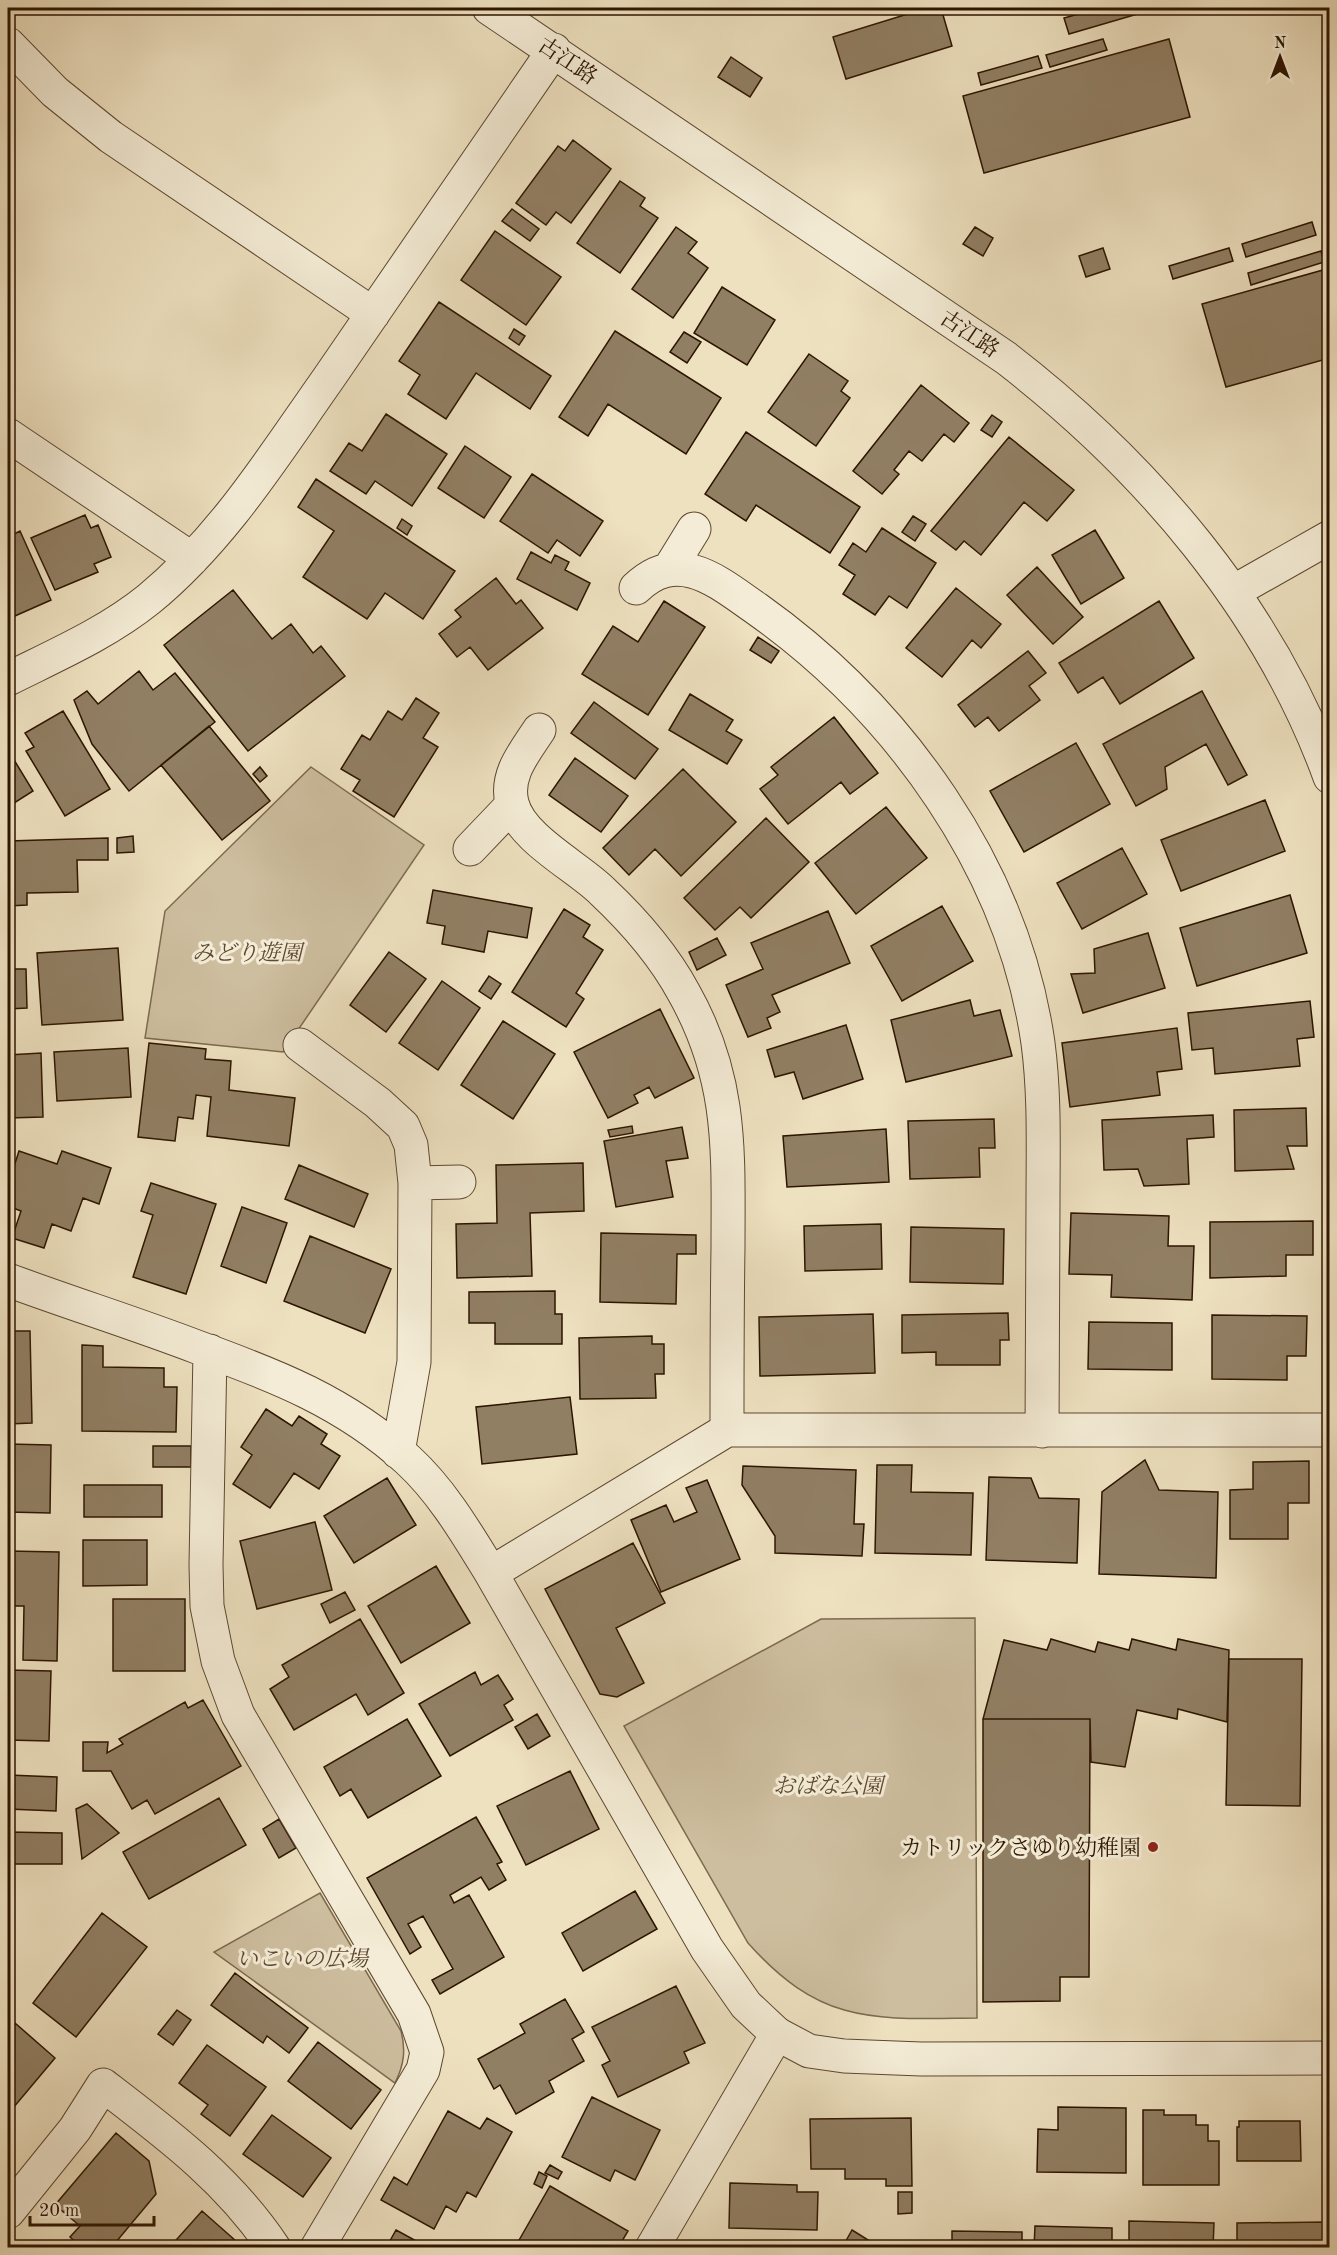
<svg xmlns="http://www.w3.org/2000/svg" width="1337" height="2255" viewBox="0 0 1337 2255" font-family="'Old Standard TT','Noto Serif JP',serif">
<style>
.green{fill:#cdbe9f;stroke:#7d6a50;stroke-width:1.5}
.building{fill:#917f64;stroke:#2d1500;stroke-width:1.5}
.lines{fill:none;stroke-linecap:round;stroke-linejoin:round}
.minor-casing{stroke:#5d4830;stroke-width:35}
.tertiary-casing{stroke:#5d4830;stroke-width:35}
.minor{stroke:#f4ecd6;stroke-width:33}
.tertiary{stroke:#f4ecd6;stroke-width:33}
.poi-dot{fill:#8f2418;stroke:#f4ecd6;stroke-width:2}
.labels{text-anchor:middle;stroke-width:6;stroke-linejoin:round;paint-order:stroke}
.street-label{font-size:22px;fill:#2d1500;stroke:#f4ecd6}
.park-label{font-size:22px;font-style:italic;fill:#5d4830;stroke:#f4ecd6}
.poi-label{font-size:22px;fill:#2d1500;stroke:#f4ecd6;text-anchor:end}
</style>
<rect width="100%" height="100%" fill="#eee1c0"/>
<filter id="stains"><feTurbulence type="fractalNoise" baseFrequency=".00333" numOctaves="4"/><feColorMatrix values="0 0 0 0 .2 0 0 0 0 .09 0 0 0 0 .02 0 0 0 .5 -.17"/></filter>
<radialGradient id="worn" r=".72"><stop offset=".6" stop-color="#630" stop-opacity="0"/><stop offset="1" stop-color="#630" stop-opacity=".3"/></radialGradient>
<!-- green -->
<path class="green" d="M311 767 424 845 283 1052 145 1038 165 911Z
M975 1618 977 2018C874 2019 822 2026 748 1943L624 1726 821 1619Z
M320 1893 401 2031C406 2050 404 2065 395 2083L214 1952Z"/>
<!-- building -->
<path class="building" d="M927 8H941L952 46 846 79 833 37Z
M1100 8H1158L1069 34 1064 18Z
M1103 39 1107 50 1050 67 1046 55Z
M1169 39 1190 117 984 173 963 96Z
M1038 56 1042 68 981 85 978 73Z
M731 57 762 78 750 97 718 77Z
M573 140 611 169 571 223 556 212 546 225 516 203 558 146 565 151Z
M620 181 645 198 640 206 658 218 620 273 577 243Z
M512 209 539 229 530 241 502 221Z
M1312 222 1316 235 1246 257 1242 244Z
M676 227 697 242 688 253 708 268 673 318 632 289Z
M975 227 993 238 983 256 963 244Z
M495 231 561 277 526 325 461 280Z
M1103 248 1110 269 1086 277 1079 256Z
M1229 248 1233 261 1173 279 1169 266Z
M1321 251 1324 262 1251 285 1248 273Z
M1330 268V358L1226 387 1202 304Z
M722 287 775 320 747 365 694 333Z
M439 302 551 376 530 409 476 373 446 419 408 394 420 375 399 361Z
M514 329 525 336 519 345 509 338Z
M615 331 721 398 686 454 608 404 588 436 559 417Z
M684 332 701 342 687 363 670 352Z
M809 354 848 381 841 391 850 398 816 446 768 412Z
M921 385 969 423 954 442 944 434 922 461 909 451 894 470 899 474 882 494 853 471Z
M386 414 447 454 412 506 375 481 366 494 330 471 349 443 362 451Z
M992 415 1002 422 992 437 981 430Z
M746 432 860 507 830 553 756 505 746 521 705 494Z
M1009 437 1074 490 1047 521 1024 502 981 555 964 541 956 550 931 531Z
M465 446 511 477 484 518 438 488Z
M532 474 603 521 580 556 557 540 548 553 500 521Z
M316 479 455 571 423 619 385 593 367 619 303 577 334 531 298 507Z
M85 515 91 528 98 525 111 557 94 564 98 572 55 590 31 538Z
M913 516 926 524 915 541 902 532Z
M402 519 412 526 407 535 397 528Z
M882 528 936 563 907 608 889 596 875 615 843 594 855 575 839 565 853 543 866 552Z
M1095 530 1124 578 1081 604 1052 555Z
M20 531 51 600 8 619V537Z
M531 552 551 563 555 555 569 562 565 570 590 583 577 610 517 579Z
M1037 567 1083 617 1053 644 1007 595Z
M496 578 516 604 521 600 543 628 488 670 470 647 457 657 439 634 461 617 455 610Z
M956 588 1001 624 981 648 972 640 942 677 906 648Z
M233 590 272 639 291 624 313 653 321 646 345 676 248 751 164 645Z
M664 601 705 627 648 715 582 674 613 626 638 642Z
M1159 601 1194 658 1120 704 1103 677 1078 693 1059 663Z
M758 637 779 651 771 663 750 650Z
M1028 651 1046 673 1029 686 1040 700 999 731 988 717 975 727 958 705Z
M139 671 153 690 175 673 215 722 129 791 92 744 74 700 87 691 98 704Z
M1202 691 1247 775 1228 785 1206 744 1165 767 1167 789 1136 806 1103 744Z
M690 694 733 720 726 731 742 740 727 764 669 730Z
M416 698 439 713 423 738 438 747 394 817 353 791 360 780 341 769 362 735 370 740 388 711 402 720Z
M594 702 658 749 635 779 571 733Z
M63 711 110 789 65 816 26 751 34 747 25 733Z
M834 717 878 773 850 794 841 782 788 824 760 789 778 775 771 767Z
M209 726 270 801 222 840 161 765Z
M1076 743 1110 804 1024 852 990 791Z
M8 750 33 791 8 807Z
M575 758 628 796 601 832 549 795Z
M260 767 267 776 260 782 253 774Z
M683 769 736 822 681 876 655 849 629 875 603 848Z
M1265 800 1285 851 1181 891 1161 840Z
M886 807 927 858 856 914 815 863Z
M766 818 809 862 751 918 740 907 715 930 684 898Z
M133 836 134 852 117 853V838Z
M108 838V860H77L78 892 27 893V905L8 906V841Z
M1122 848 1147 894 1082 929 1057 883Z
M433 890 532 908 527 938 488 931 484 952 442 944 445 926 427 923Z
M1290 895 1307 953 1197 986 1180 928Z
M942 906 973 961 902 1001 871 946Z
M564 909 590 925 583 937 603 950 576 993 584 999 566 1027 512 992Z
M828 911 850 963 772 995 780 1012 767 1018 771 1028 748 1037 726 985 763 969 751 943Z
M1148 933 1165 988 1083 1013 1071 974 1095 973 1094 949Z
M717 938 726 955 697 970 689 952Z
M118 948 123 1020 42 1025 37 953Z
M389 952 426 979 386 1032 350 1005Z
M8 969H26L27 1008 8 1009Z
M489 976 501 984 491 999 479 991Z
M442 981 480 1008 438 1070 399 1043Z
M970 1000 974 1016 1000 1010 1012 1056 906 1082 891 1020Z
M1310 1001 1314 1037 1297 1039 1300 1066 1215 1074 1213 1048 1192 1050 1188 1013Z
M660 1009 694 1078 655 1098 649 1087 634 1095 638 1103 608 1118 574 1052Z
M503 1021 555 1054 513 1119 461 1085Z
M846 1025 863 1079 803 1099 794 1072 775 1077 767 1050Z
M1177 1028 1182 1069 1157 1072 1160 1095 1070 1107 1062 1043Z
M149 1043 206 1049 205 1059 231 1061 229 1090 295 1098 289 1146 207 1136 211 1097 196 1095 193 1119 178 1117 175 1141 138 1137Z
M128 1048 131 1097 57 1101 54 1052Z
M41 1053 43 1117 8 1118V1055Z
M1306 1108 1307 1146H1287L1294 1169 1235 1171 1234 1110Z
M1213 1115 1214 1137 1187 1139 1189 1184 1144 1186 1138 1169 1104 1170 1102 1120Z
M994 1119 995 1148H979L980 1177 910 1179 908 1121Z
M632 1126 633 1133 610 1137 608 1130Z
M682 1127 688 1158 666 1161 673 1197 616 1207 604 1141Z
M886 1129 889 1182 787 1187 783 1136Z
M19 1151 57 1164 62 1151 111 1168 99 1204 83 1198 71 1231 52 1224 44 1248 12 1238 21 1211 8 1206V1185Z
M583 1163 584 1211 530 1213 532 1276 457 1278 456 1224 497 1223 496 1165Z
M299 1165 368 1194 354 1227 285 1199Z
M151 1183 216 1204 186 1294 133 1277 153 1215 141 1211Z
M242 1207 287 1223 266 1283 221 1266Z
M1071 1213 1169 1216 1168 1246H1194L1192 1300 1111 1297 1112 1275 1069 1274Z
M1313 1221V1255H1286V1276L1210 1278V1222Z
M881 1224 882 1269 805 1271 804 1226Z
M911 1227 1004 1229 1003 1284 910 1282Z
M601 1233 696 1235V1254H677L676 1304 600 1302Z
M310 1236 391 1269 365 1333 284 1301Z
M555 1291V1314H562V1344H495V1323H469V1292Z
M1008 1313 1009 1340H1000V1365H936V1352L902 1353V1315Z
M873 1314 875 1373 760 1376 759 1317Z
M1212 1315 1307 1316 1306 1356H1287V1380L1212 1379Z
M1089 1322 1172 1323V1370L1088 1369Z
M8 1331H30L32 1423 8 1424Z
M652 1336V1344H664V1374H655L656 1398 580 1399 579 1338Z
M82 1345 103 1346V1367L164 1368V1387H177L176 1432 82 1431Z
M570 1397 577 1454 482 1464 476 1407Z
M266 1409 292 1426 299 1416 327 1434 321 1444 340 1456 319 1489 294 1473 270 1508 233 1484 252 1455 241 1447Z
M8 1444 51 1445 50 1513 8 1512Z
M153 1446H191V1467H153Z
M1145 1460 1159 1490 1218 1492 1216 1578 1099 1574 1102 1492Z
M1309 1461V1503H1288V1539H1230V1490L1253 1489V1462Z
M877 1465H912L911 1492 973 1493 971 1555 875 1553Z
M743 1466 856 1470 854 1524H864L862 1556 775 1553V1536L742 1485Z
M989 1477 1031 1478 1039 1498 1079 1499 1077 1563 986 1560Z
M387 1478 416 1525 354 1563 324 1516Z
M707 1480 740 1559 661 1592 631 1520 666 1505 674 1522 697 1512 686 1488Z
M84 1485H162V1517H84Z
M315 1522 332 1590 257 1609 240 1541Z
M83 1540H147V1585L83 1586Z
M633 1543 665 1603 616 1628 644 1683 617 1697 600 1694 545 1589Z
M8 1551 59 1552 57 1661 23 1660 24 1606H8Z
M436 1566 470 1623 401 1663 368 1606Z
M345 1592 355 1610 330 1623 321 1604Z
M113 1599H185V1671H113Z
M360 1619 404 1693 368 1715 356 1694 294 1730 270 1689 289 1677 282 1665Z
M1051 1639 1095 1652 1098 1642 1129 1650 1132 1639 1176 1650 1178 1639 1229 1650 1227 1722 1178 1709 1177 1719 1137 1710 1125 1767 1091 1762 1090 1719H983L1004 1640 1047 1650Z
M1229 1659H1302L1300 1806 1226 1805Z
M8 1670 51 1671 49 1741 8 1740Z
M475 1672 481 1685 498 1675 513 1699 504 1705 513 1720 450 1756 419 1704Z
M203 1700 241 1766 155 1814 147 1800 132 1809 111 1771H83V1742H108L107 1753 123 1744 119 1739 185 1702 188 1708Z
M537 1714 550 1736 528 1749 515 1727Z
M407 1719 441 1776 368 1818 351 1789 340 1796 324 1767Z
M983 1719H1090L1089 1977H1060V2001L983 2002Z
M570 1771 599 1829 526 1865 497 1806Z
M8 1775 57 1777 56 1811 8 1809Z
M219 1798 246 1845 149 1899 123 1852Z
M87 1804 119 1833 82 1859 76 1809Z
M476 1817 502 1862 497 1864 506 1880 489 1890 481 1877 450 1895 454 1903 469 1895 504 1957 440 1994 432 1980 453 1969 423 1916 408 1924 421 1947 410 1954 367 1878Z
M279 1819 296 1848 279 1858 263 1829Z
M8 1832 62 1833V1864H8Z
M635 1891 657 1929 583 1971 562 1933Z
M102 1913 147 1947 76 2037 33 2003Z
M235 1973 308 2028 289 2053 267 2036 263 2043 211 2005Z
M676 1986 705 2043 684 2052 689 2063 618 2097 602 2065 610 2061 592 2027Z
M565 1999 584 2032 572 2039 584 2061 549 2081 554 2092 516 2114 500 2085 494 2089 478 2059 525 2033 520 2024Z
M177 2010 191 2020 173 2045 158 2034Z
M15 2023 55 2058 8 2114V2032Z
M318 2042 381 2090 351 2129 288 2081Z
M207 2045 266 2087 230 2136 201 2114 208 2105 179 2083Z
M592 2097 660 2130 635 2180 615 2170 610 2181 562 2157Z
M1058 2107 1126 2108V2173L1037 2172 1038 2129 1058 2130Z
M1143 2110H1164V2115H1196V2125H1208V2141H1219V2185H1143Z
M448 2111 480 2129 487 2118 512 2132 476 2197 467 2192 456 2212 446 2206 434 2229 381 2200 394 2177 407 2185Z
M272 2115 331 2158 303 2197 243 2154Z
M911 2118 912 2186H886V2179H845V2169H811L810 2119Z
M1239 2121H1300L1301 2161H1237V2127H1239Z
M116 2133 149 2161 156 2194 111 2248H82L70 2237 80 2226 55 2205Z
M550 2165 562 2172 558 2179 545 2173Z
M539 2172 547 2176 542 2188 534 2184Z
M730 2183 797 2185V2192H818L817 2230 729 2228Z
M550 2186 628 2231 618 2248H527L518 2242Z
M898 2192H912V2213L898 2214Z
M202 2211 236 2241 230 2248H169Z
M1129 2221 1214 2223 1213 2248H1129Z
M1327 2222V2248H1237V2223Z
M1035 2226 1112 2228V2248H1034Z
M396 2230 429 2248H386Z
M852 2230 881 2248H842Z
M952 2231 1022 2232V2248H952Z"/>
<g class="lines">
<!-- minor casing -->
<g class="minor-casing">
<path id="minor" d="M8 44 55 92 111 137 373 314
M8 435 192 559
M670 568 694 529
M636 588C679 547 718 582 757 609 899 710 1013 868 1038 1043 1045 1096 1043 1150 1043 1202 1043 1279 1043 1355 1042 1431
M1233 592 1330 537
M8 679C56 655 107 633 149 599 223 538 273 457 328 379 404 270 479 160 554 50
M539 730C524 753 505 775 512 803 520 838 578 867 602 891 634 921 663 954 684 993 733 1080 728 1153 728 1248 727 1309 727 1370 727 1430
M470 849 512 805
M300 1045 378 1103 403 1126 411 1145 415 1183 414 1362 398 1452
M415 1183 459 1182
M8 1280C70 1303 134 1323 197 1347 274 1375 345 1402 408 1460 442 1491 467 1534 491 1573L707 1949 746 2005 777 2034 652 2248
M210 1351 206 1565 207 1606 218 1661 238 1715 414 2014 427 2052 423 2070 317 2248
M491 1573 727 1430H1330
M8 2212 75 2129 103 2085C167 2134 229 2180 274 2248"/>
</g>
<!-- tertiary casing -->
<g class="tertiary-casing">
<path id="tertiary" d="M489 8 1006 358C1146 466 1269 609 1330 777
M777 2034 809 2051 844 2056 921 2059 1330 2058"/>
</g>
<!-- minor -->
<use href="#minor" class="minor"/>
<!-- tertiary -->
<use href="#tertiary" class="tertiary"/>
</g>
<!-- markers -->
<circle class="poi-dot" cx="1153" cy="1847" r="6"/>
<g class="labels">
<!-- street labels -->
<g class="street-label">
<text transform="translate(568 60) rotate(34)" y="8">古江路</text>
<text transform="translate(970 333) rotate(34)" y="8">古江路</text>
</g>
<!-- park labels -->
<g class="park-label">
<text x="247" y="960">みどり遊園</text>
<text x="828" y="1793">おばな公園</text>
<text x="302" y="1966">いこいの広場</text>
</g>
<!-- poi labels -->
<g class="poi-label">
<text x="1141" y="1855">カトリックさゆり幼稚園</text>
</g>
</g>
<!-- margin -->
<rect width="1337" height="2255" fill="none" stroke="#eee1c0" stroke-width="30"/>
<rect x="9" y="9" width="1319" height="2237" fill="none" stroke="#2d1500" stroke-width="3"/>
<rect x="15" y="15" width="1307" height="2225" fill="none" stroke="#2d1500" stroke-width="1.5"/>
<!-- north arrow -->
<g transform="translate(1280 57)" stroke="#f4ecd6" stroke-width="4.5" paint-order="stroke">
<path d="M0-4.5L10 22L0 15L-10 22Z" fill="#2d1500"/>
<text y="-9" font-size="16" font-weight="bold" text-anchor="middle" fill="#2d1500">N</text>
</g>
<!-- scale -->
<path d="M30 2216v9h124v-9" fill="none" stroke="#2d1500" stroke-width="3"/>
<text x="39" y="2216" font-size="18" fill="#2d1500" stroke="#f4ecd6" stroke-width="4.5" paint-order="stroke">20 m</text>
<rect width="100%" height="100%" filter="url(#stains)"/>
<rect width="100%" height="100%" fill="url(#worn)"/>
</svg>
